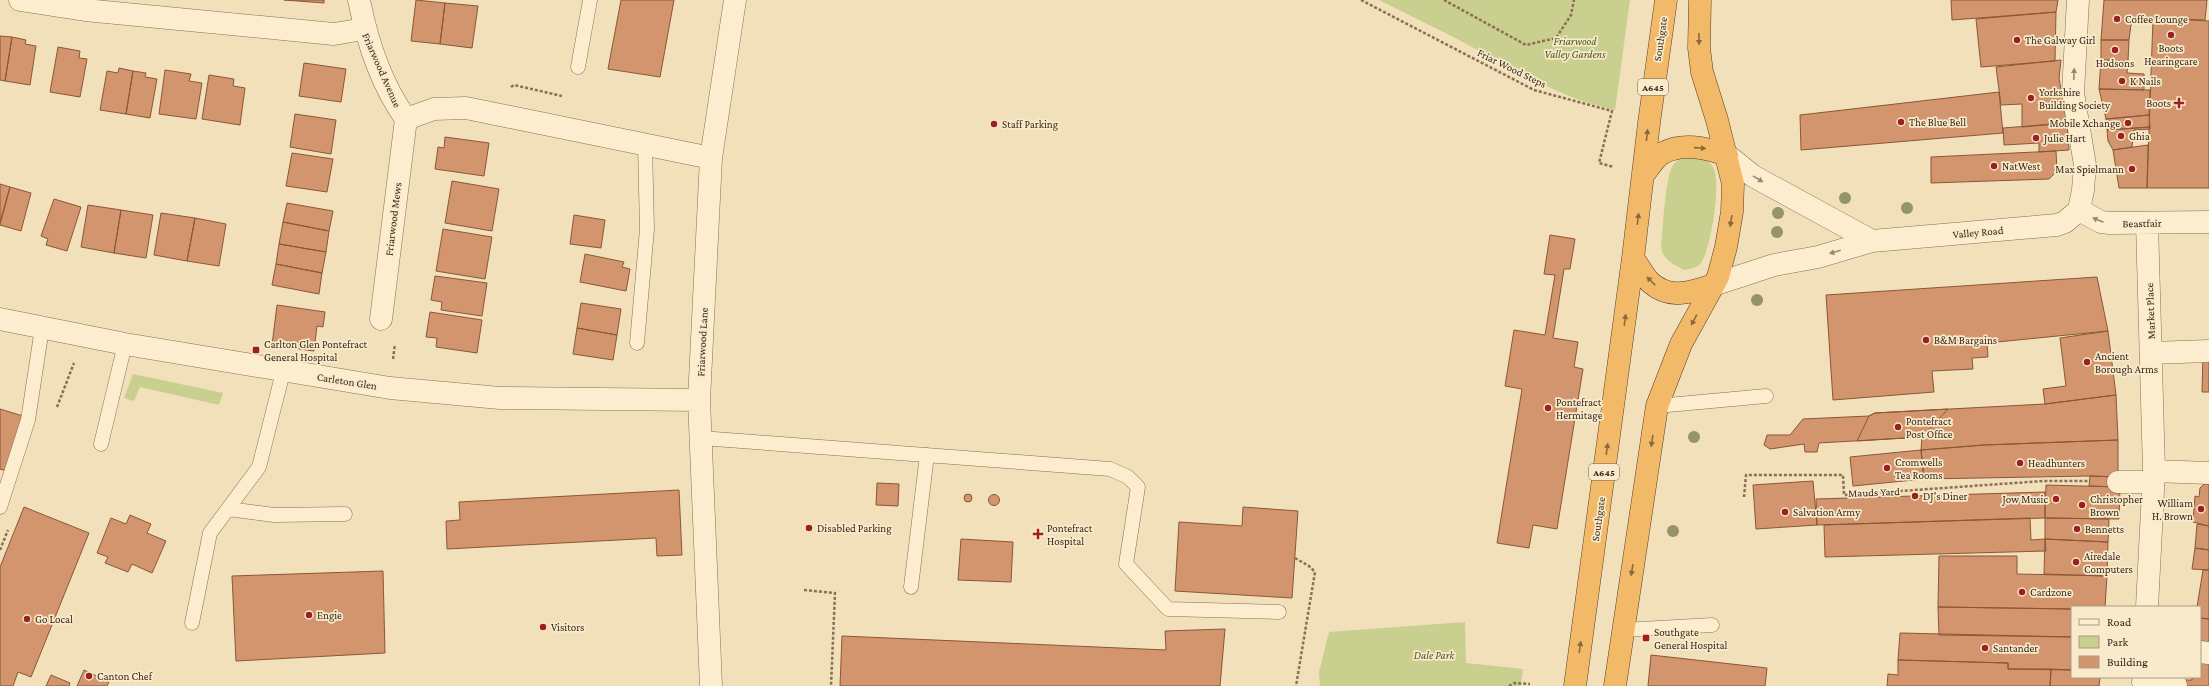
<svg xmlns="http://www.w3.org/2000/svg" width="2209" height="686" viewBox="0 0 2209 686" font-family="'Crimson Pro',serif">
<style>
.green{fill:#c9cf8e}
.building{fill:#d3956d;stroke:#8a5737}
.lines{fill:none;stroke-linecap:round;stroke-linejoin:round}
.service-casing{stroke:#896f53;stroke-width:15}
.pedestrian-casing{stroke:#896f53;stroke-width:23}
.minor-casing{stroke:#896f53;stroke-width:23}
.trunk-casing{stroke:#563d28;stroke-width:23}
.path{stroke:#896f53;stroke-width:2.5;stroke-dasharray:3 2;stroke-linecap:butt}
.service{stroke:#fcedce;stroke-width:14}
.pedestrian{stroke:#fcedce;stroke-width:22}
.minor{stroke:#fcedce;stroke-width:22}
.trunk{stroke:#f2ba68;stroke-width:22}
.tree{fill:#949464}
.oneway{fill:#8b693d}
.oneway2{fill:#9a8a74}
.poi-dot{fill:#9d1f22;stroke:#f8eaca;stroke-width:1.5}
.labels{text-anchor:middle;stroke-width:3.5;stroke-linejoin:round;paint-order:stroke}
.shield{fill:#f8eaca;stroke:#71624f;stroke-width:1}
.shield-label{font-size:10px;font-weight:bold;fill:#37271a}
.poi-label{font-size:11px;fill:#37271a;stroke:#f8eaca;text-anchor:start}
.street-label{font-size:11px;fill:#37271a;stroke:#f8eaca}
.park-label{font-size:11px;font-style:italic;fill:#48551e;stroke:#f8eaca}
</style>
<rect width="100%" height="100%" fill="#f1e0ba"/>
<!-- green -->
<path class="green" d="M1379 0H1630L1615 110C1563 99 1520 73 1474 48 1443 31 1410 16 1379 0Z
M1689 156C1698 158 1708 158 1713 167 1722 181 1711 249 1701 263 1697 268 1690 269 1684 270 1673 264 1663 260 1661 247 1663 229 1665 178 1673 165 1676 160 1684 158 1689 156Z
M133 374 223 393 219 405 140 387 134 401 124 398Z
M1465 622 1466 663 1523 669 1521 686H1320L1319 672 1329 632Z"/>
<!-- building -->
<path class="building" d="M284 0H324V3Z
M416 0 445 3 440 44 411 41Z
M621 0H674L660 77 608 69Z
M1951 0H2058L2056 12 1952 20Z
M2104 0H2207L2205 20 2132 17 2129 40H2101Z
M445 3 478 6 472 48 440 44Z
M2056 12 2055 61 1981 67 1976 19Z
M2153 18 2209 21V188H2147Z
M0 36 12 37 5 81 0 80Z
M12 37 26 40 25 44 36 46 30 85 5 81Z
M2101 40H2129L2128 61 2101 60Z
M58 47 80 51 79 58 87 59 80 97 50 92Z
M2061 60 2059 78 2067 123 2022 127V104L2001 105 1996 67Z
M2101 60 2128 61 2127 73 2144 74V90L2099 89Z
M304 63 346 69 341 102 299 96Z
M119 68 133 71 126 114 100 110 107 71 118 73Z
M165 70 191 74 189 81 202 83 196 119 159 114Z
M133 71 146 73 145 77 157 79 150 118 126 114Z
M209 75 234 79 233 86 245 88 240 125 202 119Z
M2099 89 2150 90 2149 115 2106 119Z
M1999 92 2003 133 1801 150 1800 115Z
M295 114 336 120 331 154 290 147Z
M2149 115 2150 127 2107 130 2106 119Z
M2067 123 2069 150 2039 152V143L2004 145 2003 128Z
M2150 127V129L2134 130 2132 147 2113 150 2108 141 2107 130Z
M445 137 489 143 484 176 435 169 438 147 444 148Z
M2148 145 2147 188H2119L2113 150Z
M2056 151 2057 171 2049 179 1931 183V157Z
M292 153 333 159 327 192 286 186Z
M452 181 499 189 492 231 445 223Z
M0 184 10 187 0 222Z
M10 187 31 193 21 231 0 225Z
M54 199 81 207 67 251 46 245 48 239 41 236Z
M287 203 333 211 329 231 283 222Z
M88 205 121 210 114 253 81 247Z
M121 210 153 215 146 258 114 253Z
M161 213 195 218 187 261 154 255Z
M574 215 605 220 601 248 570 244Z
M195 218 226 224 219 266 187 261Z
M283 222 329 231 326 252 279 244Z
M443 229 492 237 485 279 436 271Z
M1550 235 1575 239 1570 269H1564L1553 338 1578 342 1574 367 1583 369 1557 529 1533 525 1529 548 1497 543 1522 389 1505 386 1514 330 1545 335 1555 275 1544 274Z
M279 244 326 252 322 273 276 264Z
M585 254 624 262 622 267 630 269 626 291 580 282Z
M276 264 322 273 319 294 272 285Z
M435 276 487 283 482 316 441 310 442 302 431 300Z
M2097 277 2108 331 1987 343 1988 357 1972 358 1973 369 1932 371 1934 392 1833 400 1826 295Z
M581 303 621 309 617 335 577 328Z
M277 305 325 312 323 327 317 326 314 351 272 345Z
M430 312 482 320 477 353 436 347 437 338 426 337Z
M577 328 617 335 613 360 573 354Z
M2108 331 2116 395 2045 404 2043 389 2066 386 2060 338Z
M2203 355H2209V392H2202Z
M2116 395 2118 440 1984 445 1921 450 1922 437 1819 443 1817 452H1805L1804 444 1770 449 1764 445 1767 435H1790L1803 419 1869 416 1875 413 2045 404Z
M0 409 23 416 6 471 0 469Z
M1948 409 1922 437 1857 441 1869 416 1875 413Z
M2118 440V477L2090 476 1924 479 1921 450 1984 445Z
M1921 450 1924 479 1853 486 1850 457Z
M2090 476 2118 477 2120 487 2089 486Z
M1813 481 1817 525 1756 529 1753 485Z
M877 483 899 484 898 506 876 505Z
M2204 484H2209V526L2193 522 2195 496 2199 497 2200 488Z
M2046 485 2120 487 2119 519 2045 518Z
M679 490 682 555 657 556 656 538 447 549 446 521 460 520 459 502Z
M2045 492V518L1817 525 1816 499Z
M964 498a4 4 0 1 1 8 0a4 4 0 1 1-8 0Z
M988.5 500a5.5 5.5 0 1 1 11 0a5.5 5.5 0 1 1-11 0Z
M24 507 89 533 31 677 18 672 13 686H0V567Z
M1243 507 1298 511 1292 598 1175 591 1179 522 1242 526Z
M130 515 151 524 147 533 166 541 152 573 132 564 128 572 105 563 108 557 97 553 111 518 126 524Z
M2030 518 2031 540 2045 539 2046 551 1825 557 1824 525Z
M2045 518 2109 519 2108 542 2045 539Z
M2197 524 2209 526V550L2195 548Z
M961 539 1013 542 1011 582 958 580Z
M2045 539 2108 542 2107 576 2044 574Z
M2195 548 2209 550V570L2192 569Z
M1939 556H2017V574L2107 576 2105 607H2072V609L1938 607Z
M2203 570H2209V619L2200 618V607H2197Z
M383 571 385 653 236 661 232 576Z
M1938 607 2072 609V637L1939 635Z
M2200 618 2209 619V642L2200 641Z
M1225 629 1220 686H840L842 636 1166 650 1165 631Z
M1900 633 2072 637V670L2008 669V663L1898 660Z
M1651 655 1767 668 1765 686H1648Z
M1898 660 2008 663V669H2051L2050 686H1887L1888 674 1898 675Z
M2200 660 2209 661V686H2184L2185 680H2192V677H2200Z
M2051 669 2072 670V677H2100L2099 686H2050Z
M84 670 109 682 107 686H77Z
M51 675 70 683 69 686H46Z"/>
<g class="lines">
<!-- service casing -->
<g class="service-casing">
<path id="service" d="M578 67 590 0
M637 343 647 229 645 145
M1657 406 1766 396
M701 438 1110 469 1128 477 1138 487 1126 564 1168 609 1279 612
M101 444 125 344
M0 507 28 420 42 328
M228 509 274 515 345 514
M911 587 927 455
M192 623 210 533 259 467 283 372
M1623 630 1712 625"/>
</g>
<!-- pedestrian casing -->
<g class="pedestrian-casing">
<path id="pedestrian" d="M2079 210 2101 222 2110 223 2209 222
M2151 353 2209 351
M2154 471 2209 473
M2118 482H2153
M2147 607 2154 471 2147 223
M2200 652 2209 653
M2143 682 2176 685"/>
</g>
<!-- minor casing -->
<g class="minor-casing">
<path id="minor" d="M20 0 85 10 334 34 364 29
M359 0C367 41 381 84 406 119L434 109 466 108 711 158
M1727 155 1753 176 1872 241
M1713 285 1774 265 1818 257 1872 241 2057 225 2065 222 2079 210 2083 190 2085 165 2073 93 2078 0
M0 319 125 344 390 388 500 398 699 400
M381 319 406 119
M711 686 699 400 711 158 735 0"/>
</g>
<!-- trunk casing -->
<g class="trunk-casing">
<path id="trunk" d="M1644 174C1649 168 1655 157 1663 153 1683 142 1706 148 1727 155
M1633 258C1639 266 1644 277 1651 283 1670 300 1692 292 1713 285
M1575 686 1633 258 1649 123 1666 0
M1615 686 1657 406 1681 344 1718 277 1726 247 1732 212 1733 184 1717 120 1702 72 1699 48 1700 0"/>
</g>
<!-- path -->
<path class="path" d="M1361 0 1534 90 1612 111 1599 163 1614 167
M1444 0 1526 45 1556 38 1571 15 1574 0
M511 87 514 85 562 96
M393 359 395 344
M57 407 74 363
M1744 497 1746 475H1843L1844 495 2043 481H2089
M0 550 8 530
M1295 558 1309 566 1315 572 1296 686
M804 590 835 593 831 686
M1509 686 1514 683 1530 684"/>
<!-- service -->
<use href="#service" class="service"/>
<!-- pedestrian -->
<use href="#pedestrian" class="pedestrian"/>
<!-- minor -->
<use href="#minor" class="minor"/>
<!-- trunk -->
<use href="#trunk" class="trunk"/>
</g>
<!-- trees -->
<g class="tree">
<circle cx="1845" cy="198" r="6"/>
<circle cx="1907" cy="208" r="6"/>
<circle cx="1778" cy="213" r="6"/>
<circle cx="1777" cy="232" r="6"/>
<circle cx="1757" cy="300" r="6"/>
<circle cx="1694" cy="437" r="6"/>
<circle cx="1673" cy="531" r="6"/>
</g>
<!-- one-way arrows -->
<defs><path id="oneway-solid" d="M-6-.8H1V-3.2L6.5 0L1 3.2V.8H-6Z"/></defs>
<g class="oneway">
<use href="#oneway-solid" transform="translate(1699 39) rotate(89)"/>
<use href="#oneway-solid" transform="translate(1647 135) rotate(-84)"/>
<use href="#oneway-solid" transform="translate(1700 148) rotate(4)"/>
<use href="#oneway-solid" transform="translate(1638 219) rotate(-83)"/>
<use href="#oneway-solid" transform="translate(1731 221) rotate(99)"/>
<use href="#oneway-solid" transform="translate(1651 281) rotate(-135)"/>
<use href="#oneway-solid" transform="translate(1625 320) rotate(-82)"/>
<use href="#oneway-solid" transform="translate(1694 320) rotate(118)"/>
<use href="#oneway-solid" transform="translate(1652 441) rotate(99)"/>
<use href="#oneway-solid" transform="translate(1607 449) rotate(-82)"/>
<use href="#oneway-solid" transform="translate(1632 570) rotate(99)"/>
<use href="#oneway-solid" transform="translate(1580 647) rotate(-82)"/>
</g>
<g class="oneway2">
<use href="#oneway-solid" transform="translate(2074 74) rotate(-88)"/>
<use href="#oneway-solid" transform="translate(1758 179) rotate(31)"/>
<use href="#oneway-solid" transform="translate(2098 220) rotate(-157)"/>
<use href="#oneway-solid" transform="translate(1835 252) rotate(164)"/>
</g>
<!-- markers -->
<g class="poi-dot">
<circle cx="2117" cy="19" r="4"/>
<circle cx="2171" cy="35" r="4"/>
<circle cx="2017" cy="40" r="4"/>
<circle cx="2115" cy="50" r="4"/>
<circle cx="2122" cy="81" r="4"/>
<circle cx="2031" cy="98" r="4"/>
<path d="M2177 97h4v4h4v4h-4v4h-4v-4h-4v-4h4z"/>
<circle cx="1901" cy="122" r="4"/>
<circle cx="2128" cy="123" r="4"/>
<circle cx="994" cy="124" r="4"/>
<circle cx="2121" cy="136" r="4"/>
<circle cx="2036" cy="138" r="4"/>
<circle cx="1994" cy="166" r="4"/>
<circle cx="2132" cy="169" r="4"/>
<circle cx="1926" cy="340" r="4"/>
<rect x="252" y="346" width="8" height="8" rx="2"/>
<circle cx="2087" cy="362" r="4"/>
<circle cx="1548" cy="408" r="4"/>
<circle cx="1898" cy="427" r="4"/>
<circle cx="2020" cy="463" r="4"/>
<circle cx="1887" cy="468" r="4"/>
<circle cx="1915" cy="496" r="4"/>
<circle cx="2056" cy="499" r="4"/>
<circle cx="2082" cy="505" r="4"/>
<circle cx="2201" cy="509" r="4"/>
<circle cx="1785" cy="512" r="4"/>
<circle cx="809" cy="528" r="4"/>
<circle cx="2077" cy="529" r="4"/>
<path d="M1036 528h4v4h4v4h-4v4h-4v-4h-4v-4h4z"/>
<circle cx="2076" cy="562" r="4"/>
<circle cx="2022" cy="592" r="4"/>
<circle cx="309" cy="615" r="4"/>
<circle cx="27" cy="619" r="4"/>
<circle cx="543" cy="627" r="4"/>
<rect x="1642" y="634" width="8" height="8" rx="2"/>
<circle cx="1985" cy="648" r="4"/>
<circle cx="89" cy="676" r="4"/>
</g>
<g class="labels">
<!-- shield labels -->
<g class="shield">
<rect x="1638" y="79" width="30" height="16" rx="3"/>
<rect x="1589" y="464" width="30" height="16" rx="3"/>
</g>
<g class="shield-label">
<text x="1653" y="91">A645</text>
<text x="1604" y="476">A645</text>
</g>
<!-- poi labels -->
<g class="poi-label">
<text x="2125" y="23">Coffee Lounge</text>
<text x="2025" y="44">The Galway Girl</text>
<text x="2171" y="52" text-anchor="middle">Boots<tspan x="2171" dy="13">Hearingcare</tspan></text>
<text x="2115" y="67" text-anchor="middle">Hodsons</text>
<text x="2130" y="85">K Nails</text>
<text x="2039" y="96">Yorkshire<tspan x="2039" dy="13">Building Society</tspan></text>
<text x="2171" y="107" text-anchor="end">Boots</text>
<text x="1909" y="126">The Blue Bell</text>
<text x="2120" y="127" text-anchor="end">Mobile Xchange</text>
<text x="1002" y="128">Staff Parking</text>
<text x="2129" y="140">Ghia</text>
<text x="2044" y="142">Julie Hart</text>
<text x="2002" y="170">NatWest</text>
<text x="2124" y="173" text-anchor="end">Max Spielmann</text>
<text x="1934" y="344">B&amp;M Bargains</text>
<text x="264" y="348">Carlton Glen Pontefract<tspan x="264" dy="13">General Hospital</tspan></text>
<text x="2095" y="360">Ancient<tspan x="2095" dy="13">Borough Arms</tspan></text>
<text x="1556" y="406">Pontefract<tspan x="1556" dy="13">Hermitage</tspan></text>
<text x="1906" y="425">Pontefract<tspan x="1906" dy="13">Post Office</tspan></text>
<text x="1895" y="466">Cromwells<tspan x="1895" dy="13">Tea Rooms</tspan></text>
<text x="2028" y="467">Headhunters</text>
<text x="1923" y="500">DJ's Diner</text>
<text x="2048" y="503" text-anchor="end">Jow Music</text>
<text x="2090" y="503">Christopher<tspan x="2090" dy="13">Brown</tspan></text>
<text x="2193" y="507" text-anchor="end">William<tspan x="2193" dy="13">H. Brown</tspan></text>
<text x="1793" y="516">Salvation Army</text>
<text x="817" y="532">Disabled Parking</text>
<text x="1047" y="532">Pontefract<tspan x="1047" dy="13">Hospital</tspan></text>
<text x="2085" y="533">Bennetts</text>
<text x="2084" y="560">Airedale<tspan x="2084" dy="13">Computers</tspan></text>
<text x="2030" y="596">Cardzone</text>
<text x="317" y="619">Engie</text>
<text x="35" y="623">Go Local</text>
<text x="551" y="631">Visitors</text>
<text x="1654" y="636">Southgate<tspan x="1654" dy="13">General Hospital</tspan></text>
<text x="1993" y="652">Santander</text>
<text x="97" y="680">Canton Chef</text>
</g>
<!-- street labels -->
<g class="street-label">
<text transform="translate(1660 39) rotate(-82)" y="4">Southgate</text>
<text transform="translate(1512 68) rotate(26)" y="4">Friar Wood Steps</text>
<text transform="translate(382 70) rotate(66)" y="4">Friarwood Avenue</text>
<text transform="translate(393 219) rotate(-83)" y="4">Friarwood Mews</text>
<text transform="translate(2142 223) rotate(-1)" y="4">Beastfair</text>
<text transform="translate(1978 232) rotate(-5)" y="4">Valley Road</text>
<text transform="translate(2150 311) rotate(-92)" y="4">Market Place</text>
<text transform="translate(702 342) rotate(-87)" y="4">Friarwood Lane</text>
<text transform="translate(347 381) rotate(9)" y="4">Carleton Glen</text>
<text transform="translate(1874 492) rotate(-2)" y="4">Mauds Yard</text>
<text transform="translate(1598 519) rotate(-82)" y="4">Southgate</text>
</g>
<!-- park labels -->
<g class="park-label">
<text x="1575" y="45">Friarwood<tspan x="1575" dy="13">Valley Gardens</tspan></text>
<text x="1434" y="659">Dale Park</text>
</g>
</g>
<!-- legend -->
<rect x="2071" y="606" width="130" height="72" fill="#f8eaca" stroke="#ab9c84"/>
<rect x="2079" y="619" width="20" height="6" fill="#fcedce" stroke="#ab9c84"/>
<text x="2107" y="626" font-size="12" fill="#37271a">Road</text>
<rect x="2079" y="636" width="20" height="12" fill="#c9cf8e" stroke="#ab9c84"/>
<text x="2107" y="646" font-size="12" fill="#37271a">Park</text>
<rect x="2079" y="656" width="20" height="12" fill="#d3956d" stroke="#ab9c84"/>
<text x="2107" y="666" font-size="12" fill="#37271a">Building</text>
</svg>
